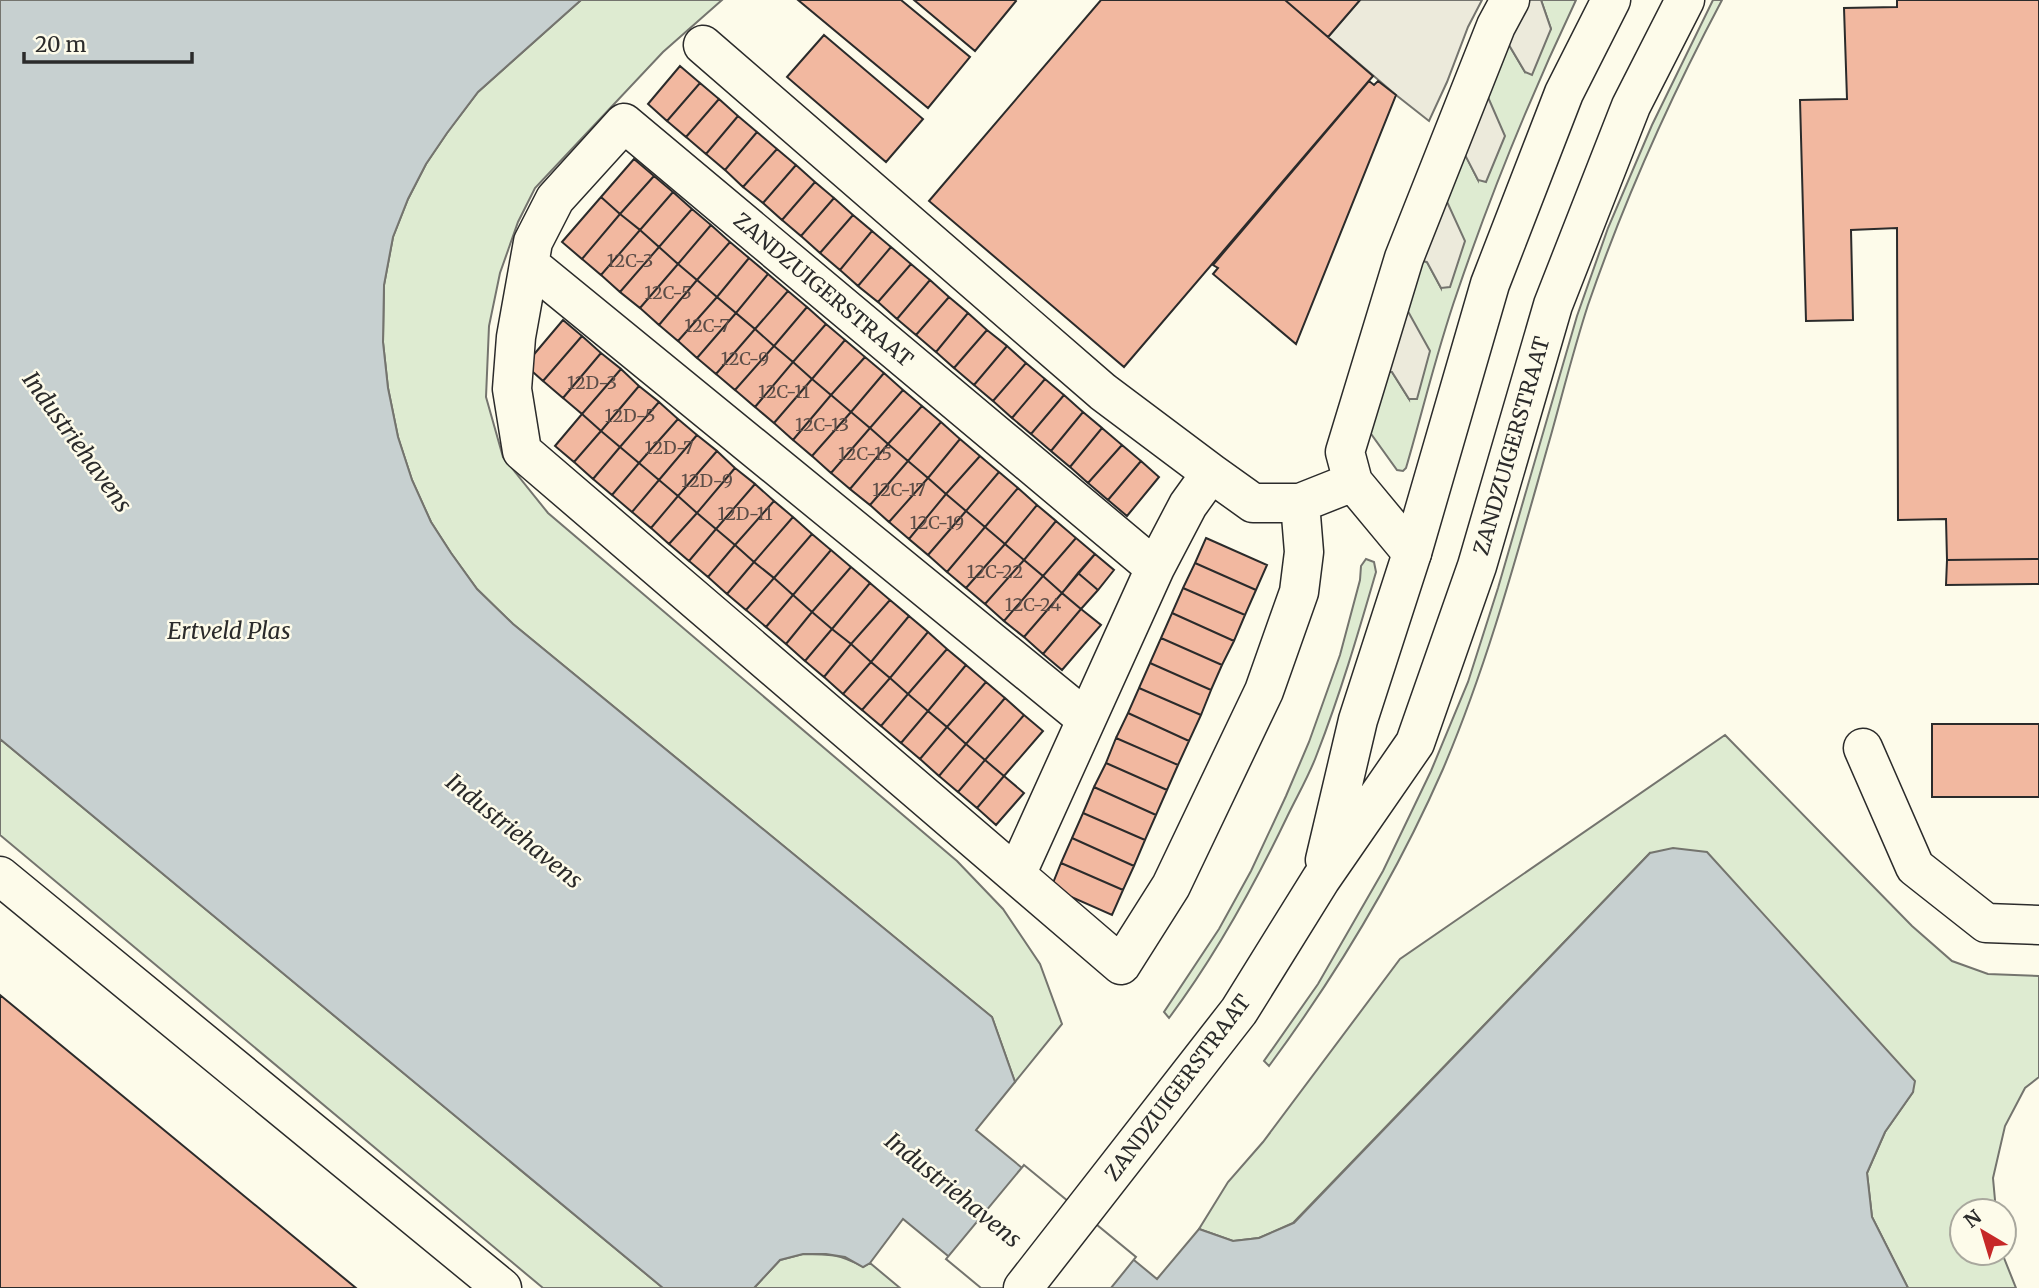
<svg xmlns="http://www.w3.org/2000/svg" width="2039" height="1288" viewBox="0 0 2039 1288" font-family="Merriweather,serif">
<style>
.green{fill:#deebd1;stroke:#74746e;stroke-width:2}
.parking{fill:#eceadb;stroke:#74746e;stroke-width:2}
.water{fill:#c7d0d0;stroke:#74746e;stroke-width:2}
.pier{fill:#fdfbea;stroke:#74746e;stroke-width:2}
.building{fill:#f2b8a0;stroke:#2b2b2b;stroke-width:2}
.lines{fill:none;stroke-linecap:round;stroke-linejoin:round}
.minor-casing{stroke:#2b2b2b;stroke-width:41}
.major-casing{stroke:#2b2b2b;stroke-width:41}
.minor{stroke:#fdfbea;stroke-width:38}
.major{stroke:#fdfbea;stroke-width:38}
.labels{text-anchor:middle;stroke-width:5;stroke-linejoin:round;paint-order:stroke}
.number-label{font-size:18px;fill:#5d4e48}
.street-label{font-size:21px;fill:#2b2b2b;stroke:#fdfbea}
.water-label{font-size:23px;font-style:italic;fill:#2b2b2b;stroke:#fdfbea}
</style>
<rect width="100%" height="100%" fill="#fdfbea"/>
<!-- green -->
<path class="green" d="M581 0H722L663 52 535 188 518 222 500 273 489 326 486 397 503 457 548 513 957 861 1003 909 1040 964 1062 1024 1015 1082 992 1017 513 624 477 589 451 553 431 522 412 480 398 437 388 388 383 342 384 285 393 237 408 199 426 164 447 133 478 92Z
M1541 0H1576C1531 95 1491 193 1457 293 1437 350 1423 410 1406 468L1403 471 1397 470 1369 431 1385 372H1392L1409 399 1405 306 1420 260 1427 262 1441 288 1443 193 1465 154 1478 180 1484 88 1509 45 1525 72 1551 29Z
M1713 0H1722C1670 98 1624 201 1588 305 1574 348 1563 392 1551 435 1519 547 1489 661 1443 769 1397 874 1337 974 1269 1066L1264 1061 1318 984 1383 871 1431 771 1468 682 1498 588 1577 316 1608 228 1652 125Z
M1366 559 1374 562 1376 572C1358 634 1340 695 1317 754 1309 776 1297 796 1287 817 1253 888 1216 955 1169 1018L1164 1012 1219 929 1251 871 1286 796 1309 742 1340 655 1360 580 1361 566Z
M1725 735 1912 926 1952 961 1988 974 2039 976V1077L2025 1088 2005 1126 1993 1178 1996 1211H1962V1253H2002L2016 1288H1908L1872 1217 1867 1173 1885 1132 1913 1092 1650 853 1293 1223 1259 1238 1233 1241 1199 1229 1228 1182 1263 1142 1400 959Z
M0 739 663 1288H543L0 835Z
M803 1254C829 1254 840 1254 863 1267L870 1263 900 1288H754L780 1260Z"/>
<!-- parking -->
<path class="parking" d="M1360 0H1482L1468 27 1447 82 1429 121 1396 95 1328 37Z
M1524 0H1541L1551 29 1532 75 1525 72 1509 45H1503Z
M1484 88 1505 136 1486 182 1478 180 1465 155Z
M1443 193 1465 241 1450 287 1441 288 1427 262 1420 260Z
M1405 306 1430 351 1417 399H1409L1392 372H1385Z"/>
<!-- water -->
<path class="water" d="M0 0H581L478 92 447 133 426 164 408 199 393 237 384 285 383 342 388 388 398 437 412 480 431 522 451 553 477 589 513 624 992 1017 1015 1082 976 1130 1157 1279 1199 1229 1233 1241 1259 1238 1294 1223 1650 853 1673 848 1707 852 1915 1081 1913 1092 1885 1132 1867 1173 1872 1217 1908 1288H987L903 1219 870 1263 863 1267 845 1257 826 1254H803L780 1260 754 1288H663L0 739Z"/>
<!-- pier -->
<path class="pier" d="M1024 1165 1136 1257 1111 1288H981L946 1259Z"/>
<!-- building -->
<path class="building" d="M798 0H901L970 57 928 108Z
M914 0H1015L1016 1 975 51Z
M1101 0H1285L1373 76 1124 367 929 201Z
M1285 0H1360L1328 37Z
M1897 0H2039V559L1947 560 1946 519 1898 520 1897 228 1851 230 1853 320 1806 321 1800 100 1847 99 1844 8 1897 7Z
M824 35 923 119 886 162 787 77Z
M680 66 700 83 667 121 648 104Z
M1369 81 1374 85 1378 81 1396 95 1296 344 1213 274 1218 268 1213 265Z
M700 83 719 99 686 137 667 121Z
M719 99 738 116 706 154 686 137Z
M738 116 757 132 725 170 706 154Z
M757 132 777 149 743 187 725 170Z
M777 149 796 165 763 203 743 187Z
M634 159 654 176 620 214 601 197Z
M796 165 815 182 782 220 763 203Z
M654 176 673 192 640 230 620 214Z
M815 182 834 198 801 236 782 220Z
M673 192 692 209 659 247 640 230Z
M601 197 620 214 582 259 562 242Z
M834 198 853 215 820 253 801 236Z
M692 209 711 225 678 264 659 247Z
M620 214 640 230 601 275 582 259Z
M853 215 872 231 840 270 820 253Z
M711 225 730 242 697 280 678 264Z
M640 230 659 247 620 292 601 275Z
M872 231 891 247 858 286 840 270Z
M730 242 749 258 717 297 697 280Z
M659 247 678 264 640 308 620 292Z
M891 247 911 264 878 302 858 286Z
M749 258 768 274 736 313 717 297Z
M678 264 697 280 659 325 640 308Z
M911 264 930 280 897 319 878 302Z
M768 274 788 291 755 329 736 313Z
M697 280 717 297 678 341 659 325Z
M930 280 949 297 916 335 897 319Z
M788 291 807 307 774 346 755 329Z
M717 297 736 313 697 358 678 341Z
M949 297 968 313 936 352 916 335Z
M807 307 826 324 793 362 774 346Z
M736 313 755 329 716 374 697 358Z
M968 313 987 330 954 368 936 352Z
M563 320 582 336 543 381 525 365Z
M826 324 845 340 812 379 793 362Z
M755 329 774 346 735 390 716 374Z
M987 330 1007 346 974 385 954 368Z
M582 336 601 353 563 398 543 381Z
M845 340 865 357 831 395 812 379Z
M774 346 793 362 755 407 735 390Z
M1007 346 1026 363 993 401 974 385Z
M601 353 621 369 582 414 563 398Z
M865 357 884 373 851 412 831 395Z
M793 362 812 379 774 423 755 407Z
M1026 363 1045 379 1012 418 993 401Z
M621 369 639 386 601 431 582 414Z
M884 373 903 390 870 428 851 412Z
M812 379 831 395 793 440 774 423Z
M1045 379 1064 395 1031 434 1012 418Z
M639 386 659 402 620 447 601 431Z
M903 390 922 406 888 444 870 428Z
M831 395 851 412 812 456 793 440Z
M1064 395 1083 412 1051 451 1031 434Z
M659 402 678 419 639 463 620 447Z
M922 406 941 422 908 461 888 444Z
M851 412 870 428 831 473 812 456Z
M1083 412 1102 428 1070 467 1051 451Z
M582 414 601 431 574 462 555 446Z
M678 419 697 435 659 480 639 463Z
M941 422 960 439 928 478 908 461Z
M870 428 888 444 850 489 831 473Z
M1102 428 1122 445 1088 483 1070 467Z
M601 431 620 447 593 479 574 462Z
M697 435 717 451 678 496 659 480Z
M960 439 980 456 946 494 928 478Z
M888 444 908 461 870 505 850 489Z
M1122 445 1141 461 1108 500 1088 483Z
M620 447 639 463 612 495 593 479Z
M717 451 735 468 697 513 678 496Z
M980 456 999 472 966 511 946 494Z
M908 461 928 478 889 522 870 505Z
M1141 461 1159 477 1127 516 1108 500Z
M639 463 659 480 632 512 612 495Z
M735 468 755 484 716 529 697 513Z
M999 472 1018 488 985 527 966 511Z
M928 478 946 494 909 539 889 522Z
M659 480 678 496 651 528 632 512Z
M755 484 774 501 735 545 716 529Z
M1018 488 1037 505 1005 544 985 527Z
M946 494 966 511 928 555 909 539Z
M678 496 697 513 669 544 651 528Z
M774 501 793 517 754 562 735 545Z
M1037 505 1056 521 1024 560 1005 544Z
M966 511 985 527 947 572 928 555Z
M697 513 716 529 689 561 669 544Z
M793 517 812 534 774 578 754 562Z
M1056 521 1076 538 1043 576 1024 560Z
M985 527 1005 544 966 588 947 572Z
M716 529 735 545 708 577 689 561Z
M812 534 831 550 793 595 774 578Z
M1076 538 1095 554 1062 593 1043 576Z
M1206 538 1267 565 1256 590 1195 563Z
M1005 544 1024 560 985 604 966 588Z
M735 545 754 562 727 594 708 577Z
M831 550 851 567 812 612 793 595Z
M1095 554 1114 570 1098 590 1078 573Z
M2039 559V584L1946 585 1947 560Z
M1024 560 1043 576 1004 621 985 604Z
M754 562 774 578 746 610 727 594Z
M1195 563 1256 590 1245 615 1183 588Z
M851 567 870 583 832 629 812 612Z
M1078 573 1098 590 1081 609 1062 593Z
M1043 576 1062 593 1024 637 1004 621Z
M774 578 793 595 766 627 746 610Z
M870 583 890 600 851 644 832 629Z
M1183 588 1245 615 1234 641 1172 613Z
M1062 593 1081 609 1043 654 1024 637Z
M793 595 812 612 786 644 766 627Z
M890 600 909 616 871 662 851 644Z
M1081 609 1101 625 1062 670 1043 654Z
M812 612 832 629 805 661 786 644Z
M1172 613 1234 641 1222 665 1161 638Z
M909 616 928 632 890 678 871 662Z
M832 629 851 644 824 677 805 661Z
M928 632 947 649 908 694 890 678Z
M1161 638 1222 665 1211 690 1150 663Z
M851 644 871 662 843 694 824 677Z
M947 649 966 665 928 711 908 694Z
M871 662 890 678 862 710 843 694Z
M1150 663 1211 690 1201 715 1139 688Z
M966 665 986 682 947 727 928 711Z
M890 678 908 694 881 726 862 710Z
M986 682 1005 698 966 744 947 727Z
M1139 688 1201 715 1189 741 1128 713Z
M908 694 928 711 901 743 881 726Z
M1005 698 1024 715 985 760 966 744Z
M928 711 947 727 920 759 901 743Z
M1128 713 1189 741 1178 765 1116 738Z
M1024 715 1043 731 1004 776 985 760Z
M1932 724H2039V797H1932Z
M947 727 966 744 939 776 920 759Z
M1116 738 1178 765 1167 790 1106 763Z
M966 744 985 760 958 792 939 776Z
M985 760 1004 776 977 808 958 792Z
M1106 763 1167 790 1156 815 1094 787Z
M1004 776 1024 793 996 825 977 808Z
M1094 787 1156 815 1145 840 1083 813Z
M1083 813 1145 840 1134 866 1072 838Z
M1072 838 1134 866 1123 890 1061 863Z
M1061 863 1123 890 1112 915 1051 888Z
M0 995 356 1288H0Z"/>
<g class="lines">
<!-- minor casing -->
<g class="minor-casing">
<path id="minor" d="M703 45 1103 392 1211 473
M529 264 1086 719
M1412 553 1353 482 1345 452 1404 258 1496 26 1510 0
M1155 568 624 123 555 199 533 242 516 337 512 389 522 451 1121 965 1171 886 1264 691 1299 592 1304 552 1300 503
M1863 748 1915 867 1986 923 2039 925
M1016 875 1155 568 1188 505 1211 473 1253 503H1300L1353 482
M0 876 502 1288"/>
</g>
<!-- major casing -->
<g class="major-casing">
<path id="major" d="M1325 860 1358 720 1412 553 1490 284 1564 93 1611 0
M1023 1288 1239 1011 1321 879 1415 743 1477 566 1553 305 1631 106 1685 0"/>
</g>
<!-- minor -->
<use href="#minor" class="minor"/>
<!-- major -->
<use href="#major" class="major"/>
</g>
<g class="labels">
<!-- number labels -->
<g class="number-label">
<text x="630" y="267">12C-3</text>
<text x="668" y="299">12C-5</text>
<text x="707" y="332">12C-7</text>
<text x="745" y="365">12C-9</text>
<text x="592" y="389">12D-3</text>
<text x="784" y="398">12C-11</text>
<text x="630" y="422">12D-5</text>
<text x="822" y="431">12C-13</text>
<text x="669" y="454">12D-7</text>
<text x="865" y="460">12C-15</text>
<text x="707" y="487">12D-9</text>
<text x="899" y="496">12C-17</text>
<text x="745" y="520">12D-11</text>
<text x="937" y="529">12C-19</text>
<text x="995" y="578">12C-22</text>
<text x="1033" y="611">12C-24</text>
</g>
<!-- street labels -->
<g class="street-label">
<text transform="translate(823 290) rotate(40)" y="7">ZANDZUIGERSTRAAT</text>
<text transform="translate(1512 446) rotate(-74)" y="7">ZANDZUIGERSTRAAT</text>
<text transform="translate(1178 1088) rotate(-53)" y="7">ZANDZUIGERSTRAAT</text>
</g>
<!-- water labels -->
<g class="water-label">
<text transform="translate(77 442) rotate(54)" y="8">Industriehavens</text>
<text x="229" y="639">Ertveld Plas</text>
<text transform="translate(514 831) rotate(39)" y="8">Industriehavens</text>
<text transform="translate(953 1190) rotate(39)" y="8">Industriehavens</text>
</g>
</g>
<!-- north arrow -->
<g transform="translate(1983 1232) rotate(322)"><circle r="33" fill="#fdfbea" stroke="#a9a89e" stroke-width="2"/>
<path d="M0-5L12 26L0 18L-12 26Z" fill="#c62828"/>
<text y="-10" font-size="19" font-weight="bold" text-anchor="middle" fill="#2b2b2b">N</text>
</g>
<!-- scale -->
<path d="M24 52v10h168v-10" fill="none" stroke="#2b2b2b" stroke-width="3.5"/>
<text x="35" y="52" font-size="21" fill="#2b2b2b" stroke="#fdfbea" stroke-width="5" paint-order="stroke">20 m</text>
</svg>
